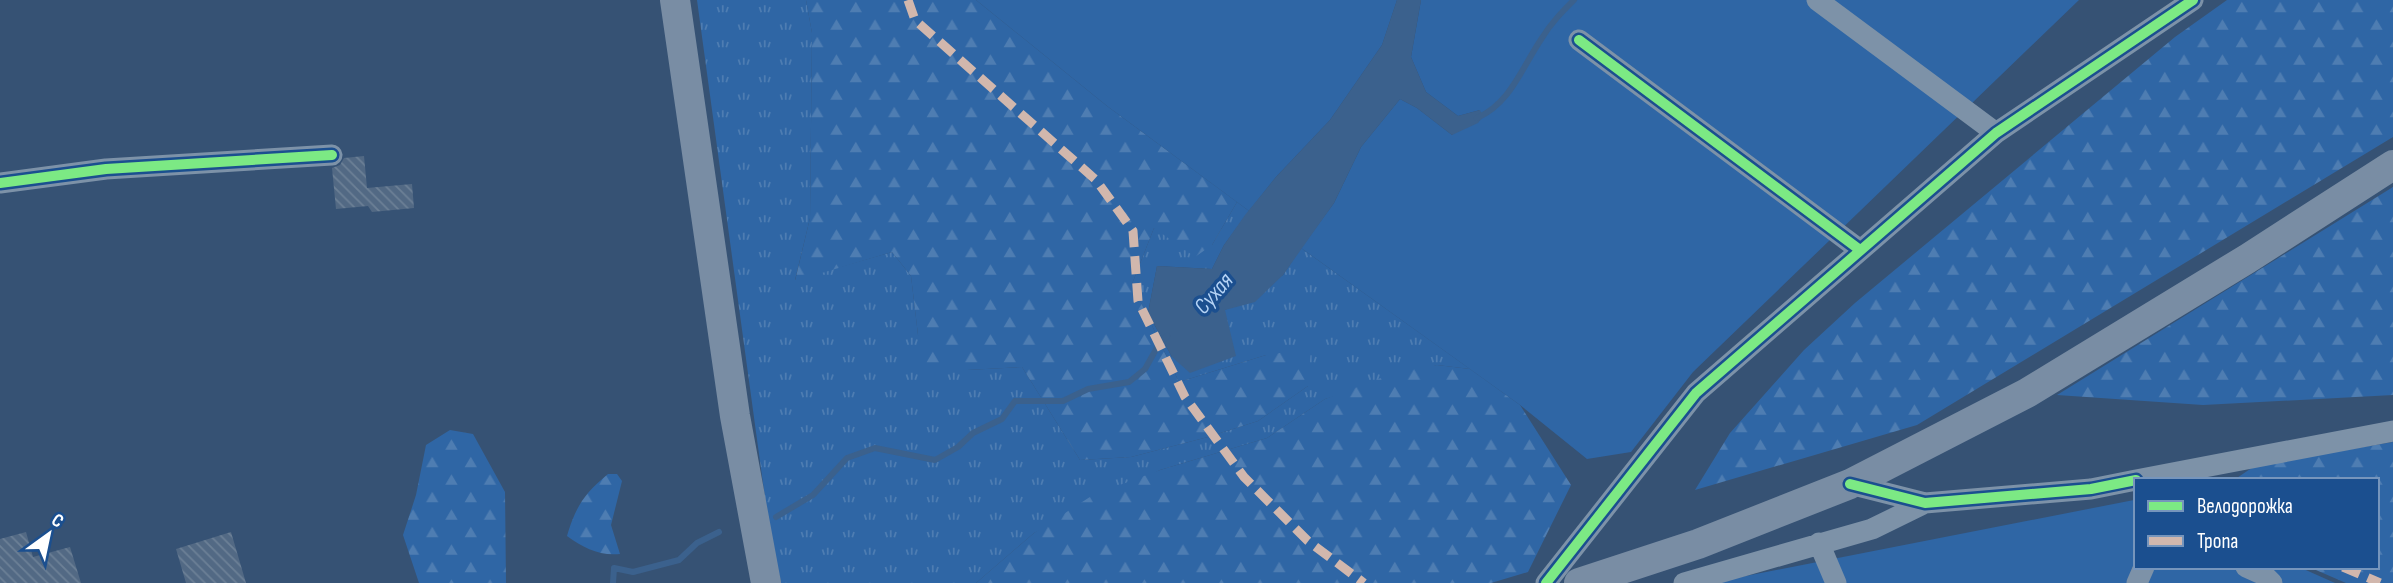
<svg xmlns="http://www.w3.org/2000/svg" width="2393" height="583" viewBox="0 0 2393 583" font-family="'Sofia Sans Condensed',sans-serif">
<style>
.grass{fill:url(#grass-tufts)}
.forest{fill:url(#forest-firs)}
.green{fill:#2f66a5}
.water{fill:#3b618d}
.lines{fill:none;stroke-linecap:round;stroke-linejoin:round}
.stream{stroke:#3b618d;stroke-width:6}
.building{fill:url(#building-back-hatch)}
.minor{stroke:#7d92a8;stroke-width:21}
.secondary{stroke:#798da4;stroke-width:30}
.quiet{stroke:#d1b7ad;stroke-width:9;stroke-dasharray:18 9;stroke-linecap:butt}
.cycleway-casing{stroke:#1b4f8f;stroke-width:15}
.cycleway{stroke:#7ce984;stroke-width:10}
.labels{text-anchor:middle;stroke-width:7;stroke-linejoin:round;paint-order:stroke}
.water-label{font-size:23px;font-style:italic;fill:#b5d3f5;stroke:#1b4f8f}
</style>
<defs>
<pattern id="grass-tufts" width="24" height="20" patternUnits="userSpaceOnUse" patternTransform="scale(1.75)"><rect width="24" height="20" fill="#2f66a5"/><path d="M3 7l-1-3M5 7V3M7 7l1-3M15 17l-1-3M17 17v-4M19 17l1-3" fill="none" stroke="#4e7db2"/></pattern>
<pattern id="forest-firs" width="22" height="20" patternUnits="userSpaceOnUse" patternTransform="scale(1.75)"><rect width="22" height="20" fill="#2f66a5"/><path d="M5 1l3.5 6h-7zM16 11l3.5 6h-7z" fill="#4e7db2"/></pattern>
<pattern id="building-back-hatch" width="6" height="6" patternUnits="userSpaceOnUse" patternTransform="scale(1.75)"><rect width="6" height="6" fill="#526984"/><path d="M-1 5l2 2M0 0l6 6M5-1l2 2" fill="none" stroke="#6c8096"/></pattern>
</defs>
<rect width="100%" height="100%" fill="#365274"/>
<!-- grass -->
<path class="grass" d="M697 0H806L812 33 810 218 795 280 892 252 911 276 918 335 967 370 1022 367 1080 460 1131 457 1208 437 1258 421 1308 386 1266 355 1179 382 1132 284 1154 228 1212 245 1237 202 1249 211 1224 245 1212 269 1157 266 1148 313 1172 357 1225 310 1283 275 1301 248 1470 369 1437 365 1325 399 1267 438 1160 470 1034 533 976 583H781L769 527Z"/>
<!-- forest -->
<path class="forest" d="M806 0H976L1107 106 1237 202 1212 245 1195 257 1154 228 1132 284 1179 382 1266 355 1311 348 1308 386 1258 421 1208 437 1131 457 1080 460 1022 367 967 370 927 367 918 335 911 276 892 252 795 281 810 218 812 33Z
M2227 0H2393V137L1917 425 1695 490 1730 433 1804 350 1855 303 2175 37Z
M2393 187V395L2203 405 2057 395Z
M1437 365 1470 369 1520 405 1571 485 1528 572 1491 583H976L1034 533 1093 495 1160 470 1267 438 1325 399 1397 372Z
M450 430 473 434 505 492 506 583H419L403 535 416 495 426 445Z
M2393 442V583H2346L2309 567H2377V480H2234L2256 465Z
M608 474H617L622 481 611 525 620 554C599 556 584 548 567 536 576 506 584 494 608 474Z"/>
<!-- green -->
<path class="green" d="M976 0H1397L1382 45 1330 120 1276 177 1249 211 1107 106Z
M1421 0H2079L1693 372 1631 452 1587 459 1520 405 1301 248 1334 203 1361 147 1400 99 1417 108 1452 135 1480 110 1458 116 1426 92 1411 57Z
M2134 500 2136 501V567H2299L2335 583H1710Z"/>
<!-- water -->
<path class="water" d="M1397 0H1421L1411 57 1426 92 1458 116 1480 110 1483 117 1478 123 1452 135 1417 108 1400 99 1361 147 1334 203 1283 275 1255 302 1225 310 1236 356 1190 373 1172 357 1148 313 1157 266 1212 269 1224 245 1245 215 1276 177 1330 120 1382 45Z"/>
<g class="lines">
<!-- stream -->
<path class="stream" d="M1477 118C1511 103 1522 67 1542 38 1551 23 1562 12 1574 0
M776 517 813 495 847 458 875 448 935 460 958 447 973 433 1002 419 1015 401H1063L1088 389 1129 382 1145 369 1159 344 1167 336
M613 583 614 568 633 572 679 560 697 543 719 532"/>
</g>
<!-- building -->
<path class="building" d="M364 156 367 188 412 184 414 208 372 212 368 206 336 209 332 168 340 165 344 158Z
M26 532 33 557 70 547 81 583H0V539Z
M231 532 246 583H186L176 549Z"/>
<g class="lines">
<!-- minor -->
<path class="minor" d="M1817 0 1996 133
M1579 40 1860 250
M0 183 106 169 332 155
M2136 480 2393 431
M1850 484 1925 503 2091 489 2136 480
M1819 543 1836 583
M2246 567 2264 575 2272 583
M1546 583 1696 393 1996 133 2193 0
M1684 583 1872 529 1925 503
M2137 583 2144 567"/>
<!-- secondary -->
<path class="secondary" d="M675 0 735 416 766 583
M1579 583 1698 544 1850 484 2027 393 2247 259 2393 165"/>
<!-- quiet -->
<path class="quiet" d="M908 0 915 20 1096 180 1133 231 1138 301 1185 397 1244 477 1308 541 1364 583
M2343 567 2380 583"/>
<!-- cycleway casing -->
<g class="cycleway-casing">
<path id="cycleway" d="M1579 40 1860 250
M0 183 106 169 332 155
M1850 484 1925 503 2091 489 2136 480
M1546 583 1696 393 1996 133 2193 0"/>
</g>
<!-- cycleway -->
<use href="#cycleway" class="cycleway"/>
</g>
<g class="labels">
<!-- water labels -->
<g class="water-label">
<text transform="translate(1213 293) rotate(-49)" y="8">Сухая</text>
</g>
</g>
<!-- legend -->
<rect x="2134" y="478" width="245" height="91" fill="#1b4f8f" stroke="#7695bc" stroke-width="2"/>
<rect x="2148" y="501" width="35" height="10" fill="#7ce984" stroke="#7695bc" stroke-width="2"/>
<text x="2197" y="513" font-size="21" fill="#ffffff">Велодорожка</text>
<rect x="2148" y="536" width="35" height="10" fill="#d1b7ad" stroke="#7695bc" stroke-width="2"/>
<text x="2197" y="548" font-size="21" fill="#ffffff">Тропа</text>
<!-- north arrow -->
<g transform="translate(49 534) rotate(33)" stroke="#1b4f8f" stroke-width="5" paint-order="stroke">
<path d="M0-5L12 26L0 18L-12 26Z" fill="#ffffff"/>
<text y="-10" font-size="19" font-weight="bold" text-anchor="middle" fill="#ffffff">С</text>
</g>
</svg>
